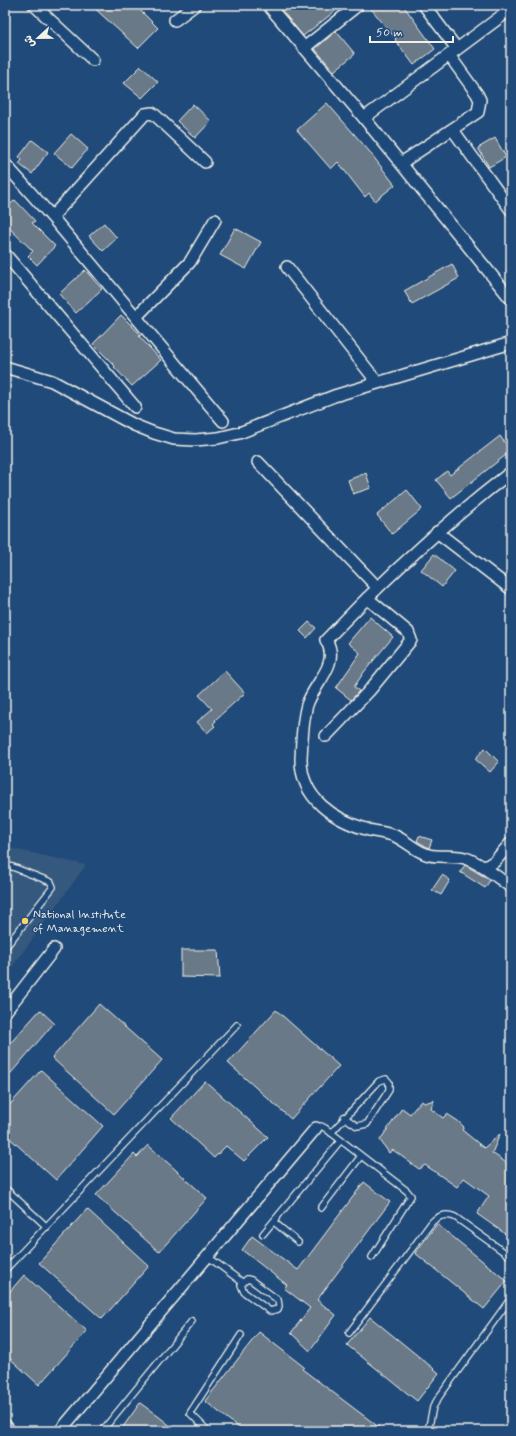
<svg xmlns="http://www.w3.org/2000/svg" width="516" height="1436" viewBox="0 0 516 1436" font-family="Mynerve,'Playpen Sans Arabic',sans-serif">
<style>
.built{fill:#35587e}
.building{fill:#697988;stroke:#f4f1e8}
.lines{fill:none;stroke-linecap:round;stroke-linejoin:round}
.service-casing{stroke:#f4f1e8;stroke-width:8}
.minor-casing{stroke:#f4f1e8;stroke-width:14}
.service{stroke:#1f4a7a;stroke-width:5.5}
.minor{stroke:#1f4a7a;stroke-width:11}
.poi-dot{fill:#ffd166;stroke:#1f4a7a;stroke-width:1.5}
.labels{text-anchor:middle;stroke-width:3;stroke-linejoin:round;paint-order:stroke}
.poi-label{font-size:12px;fill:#f4f1e8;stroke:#1f4a7a;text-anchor:start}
</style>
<rect width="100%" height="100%" fill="#1f4a7a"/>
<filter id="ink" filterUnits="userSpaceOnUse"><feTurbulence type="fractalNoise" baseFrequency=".025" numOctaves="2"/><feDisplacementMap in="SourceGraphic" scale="8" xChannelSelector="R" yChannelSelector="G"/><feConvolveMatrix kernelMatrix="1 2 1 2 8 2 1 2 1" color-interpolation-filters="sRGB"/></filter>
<g filter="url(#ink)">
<!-- built -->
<path class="built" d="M5 847 86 865 5 977Z"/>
<!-- building -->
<path class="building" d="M91 5H135L158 28 138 48Z
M277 5H343L303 36Z
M368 5H403L435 49 414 65 395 40 396 39Z
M336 31 355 54 334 71 315 49Z
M141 66 158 82 142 98 124 83Z
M327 103 369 151 395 185 375 201 369 193 365 197 338 162 331 169 297 130Z
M193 104 211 121 195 138 177 121Z
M71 134 88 149 72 168 54 153Z
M495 138 506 157 489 167 478 148Z
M32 140 48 152 32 174 19 164 22 160 19 157Z
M15 200 35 221 32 223 55 246 37 265 28 256 33 251 5 224V209Z
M104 223 117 238 103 251 89 236Z
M235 228 261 242 246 269 220 255Z
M452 264 459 278 412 304 404 291Z
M85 270 102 289 76 313 59 294Z
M121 315 141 335 139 336 161 360 132 386 114 367 115 366 93 344Z
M500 436 511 451 451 498 436 480 447 471 450 475Z
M366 473 371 488 353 494 348 480Z
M407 490 422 509 392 534 377 515Z
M434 554 455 571 442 587 421 570Z
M370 617 393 637 364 672 354 687 359 691 351 700 336 688 360 653 348 643Z
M309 622 316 628 307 638 300 631Z
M225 671 245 693 215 720 216 721 213 724 215 726 207 733 197 722 212 709 199 695Z
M485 748 499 762 490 772 475 759Z
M419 836 432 840 429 848 417 841Z
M465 865 490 880 485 888 460 872Z
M442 875 450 880 441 895 432 890Z
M181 950H218L220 978 181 977Z
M99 1004 162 1060 114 1114 52 1058Z
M40 1010 54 1023 5 1080V1049Z
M276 1010 339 1066 291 1119 228 1063Z
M41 1070 103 1126 56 1180 5 1134V1110Z
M205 1081 268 1137 244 1161 226 1146 214 1158 171 1118Z
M434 1100 431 1109 443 1118 447 1114 458 1121 464 1127 462 1130 484 1148 500 1134 492 1153 511 1166V1238L477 1214 489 1196 464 1178 457 1187 425 1165 419 1169 393 1150 389 1153 380 1140 402 1108 410 1114 421 1101 425 1103Z
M148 1145 207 1198 159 1252 96 1195 134 1154 137 1157Z
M364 1182 390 1202 317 1300 336 1315 310 1351 291 1333 310 1308 284 1288 287 1285 242 1250 252 1236 298 1270Z
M87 1209 149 1266 102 1319 39 1263Z
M437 1224 507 1281 484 1309 415 1253Z
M24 1275 87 1331 39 1385 5 1354V1297Z
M370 1317 439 1373 417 1401 347 1345Z
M259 1332 304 1367 302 1369 384 1431H243L205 1401Z
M140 1403 158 1416 177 1431H120Z"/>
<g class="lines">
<!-- service casing -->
<g class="service-casing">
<path id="service" d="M5 864 51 882 53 887 5 948
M316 1128 321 1126 325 1128 407 1191 411 1196 372 1257
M331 1133 379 1081 386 1079 389 1082V1090L367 1124 357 1126 344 1117
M5 1188 47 1227
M321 1208 361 1156
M274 1222 298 1242
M263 1234 341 1140
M207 1256 242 1282
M5 1270 237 1025
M247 1279 251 1280 278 1300 279 1306 278 1309 270 1311 244 1292 241 1285Z
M349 1333 432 1222C439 1215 446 1213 455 1217L511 1257
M102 1431 192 1321
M208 1431 190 1413 241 1335
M428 1431 433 1407 439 1397 511 1298"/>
</g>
<!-- minor casing -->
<g class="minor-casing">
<path id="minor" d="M34 5 93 60
M268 5 364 118 511 299
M424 5 457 49
M175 20 195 5
M304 48 358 5
M364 118 511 9
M453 130 511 210
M401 163 478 112 480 100 477 94 449 55
M5 164 52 217 223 421
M52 217 145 114 152 113 155 115 205 162
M5 254 135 407
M287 267 377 382
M137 316 190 262 215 220
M5 367 52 381 134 425 154 433 174 439 195 440 218 438 239 433 334 396 511 343
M258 462 377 587
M511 472C445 523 384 579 326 640 341 664 314 683 307 705 302 722 302 742 301 759 301 799 334 820 369 830 377 832 387 833 395 836 407 841 416 852 429 855 442 858 455 854 468 859 483 865 497 877 511 887
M437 532 511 589
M326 736 369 691 411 640 408 632 367 598
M484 868 495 861 511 843
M5 1012 54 949
M5 1425 10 1431
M60 1431 316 1128"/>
</g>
<!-- service -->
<use href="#service" class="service"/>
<!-- minor -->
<use href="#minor" class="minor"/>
</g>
</g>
<!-- markers -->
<circle class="poi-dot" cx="25" cy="921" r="4"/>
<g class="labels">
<!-- poi labels -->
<g class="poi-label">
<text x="33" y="918">National Institute<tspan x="33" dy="14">of Management</tspan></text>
</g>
</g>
<!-- margin -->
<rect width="516" height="1436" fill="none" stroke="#1f4a7a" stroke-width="20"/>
<rect x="10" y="10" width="496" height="1416" fill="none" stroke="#f4f1e8" stroke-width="1.5" filter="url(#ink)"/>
<!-- north arrow -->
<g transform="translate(38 38) rotate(248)" stroke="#1f4a7a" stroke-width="3" paint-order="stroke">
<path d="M0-3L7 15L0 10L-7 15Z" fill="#f4f1e8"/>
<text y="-6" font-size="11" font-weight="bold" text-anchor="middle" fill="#f4f1e8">ش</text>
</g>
<!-- scale -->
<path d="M370 36v6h83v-6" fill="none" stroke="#f4f1e8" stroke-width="2"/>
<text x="376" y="36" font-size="12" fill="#f4f1e8" stroke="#1f4a7a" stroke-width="3" paint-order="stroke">50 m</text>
</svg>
